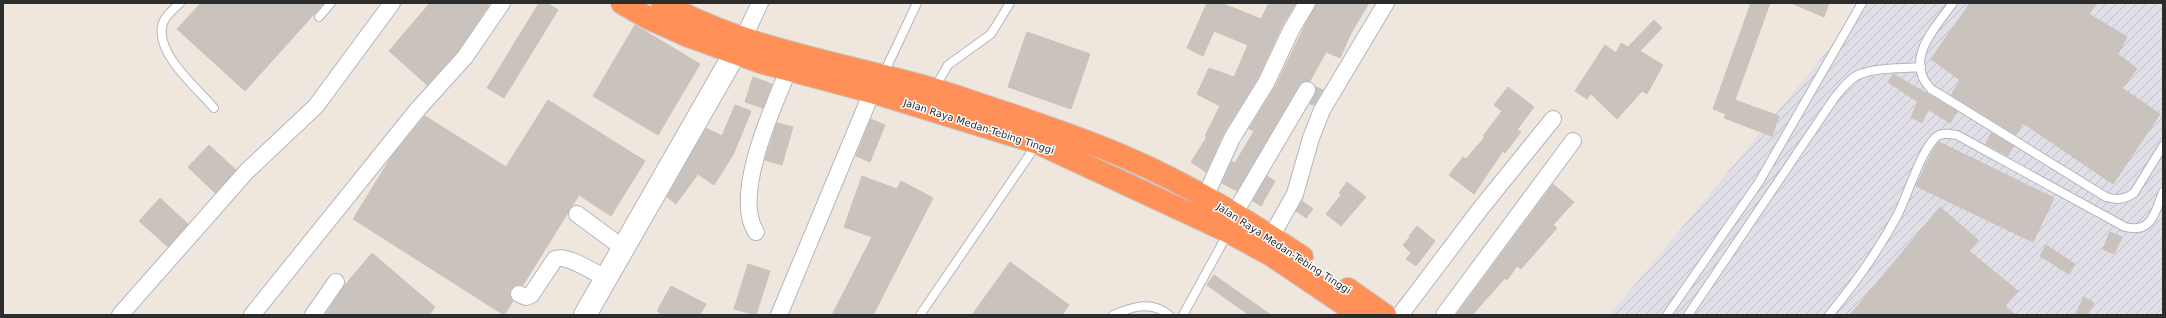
<svg xmlns="http://www.w3.org/2000/svg" width="2166" height="318" viewBox="0 0 2166 318" font-family="'DejaVu Sans',sans-serif">
<style>
.industrial{fill:url(#industrial-furrows)}
.building{fill:#cac3bd;stroke:#cbc2b7}
.lines{fill:none;stroke-linecap:round;stroke-linejoin:round}
.lane-casing{stroke:#b2b6c1;stroke-width:10}
.street-casing{stroke:#b2b6c1;stroke-width:18}
.secondary-casing{stroke:#b2b6c1;stroke-width:24}
.highway-casing{stroke:#c8c8c8;stroke-width:24}
.lane{stroke:#fff;stroke-width:8}
.street{stroke:#fff;stroke-width:16}
.secondary{stroke:#fff;stroke-width:22}
.highway{stroke:#ff9058;stroke-width:22}
.labels{text-anchor:middle;stroke-width:3;stroke-linejoin:round;paint-order:stroke}
.street-label{font-size:10px;fill:#2c2c2c;stroke:#fff}
</style>
<defs>
<pattern id="industrial-furrows" width="10" height="10" patternUnits="userSpaceOnUse"><rect width="10" height="10" fill="#e0dee7"/><path d="M-1 1l2-2M0 10L10 0M9 11l2-2" fill="none" stroke="#c0bfc6"/></pattern>
</defs>
<rect width="100%" height="100%" fill="#efe6de"/>
<!-- industrial -->
<path class="industrial" d="M1867 3H2163L2162 315H1610Z"/>
<!-- building -->
<path class="building" d="M201 3H324L245 91 177 29Z
M430 3H487L489 5 458 51 427 85 389 51Z
M539 3H547L558 10 504 98 487 88Z
M1207 3H1221L1261 19 1269 3H1296L1282 26 1258 78 1223 134 1206 172 1191 162 1207 137 1205 136 1220 106 1197 94 1209 68 1234 77 1248 45 1214 31 1203 56 1187 48Z
M1316 3H1369L1351 33 1340 58 1326 52 1310 81 1303 82 1299 85 1237 191 1222 183 1232 161 1235 163 1254 131 1249 129 1275 87Z
M1751 3H1770L1735 100 1779 116 1772 136 1724 118 1726 114 1713 109Z
M1791 3H1829L1824 17Z
M1970 3H2097L2089 14 2127 37 2118 54 2137 69 2122 88 2160 114 2113 184 2023 123 2016 135 1951 95 1960 80 1931 59Z
M1654 20 1662 28 1640 51 1663 65 1647 94 1642 91 1617 119 1591 94 1587 99 1575 91 1605 45 1616 53 1621 43 1628 47Z
M635 25 700 64 658 135 593 96Z
M1027 32 1090 54 1071 109 1008 87Z
M1893 74 1957 111 1950 123 1928 109 1922 123 1911 117 1918 102 1888 82Z
M753 77 772 84 763 108 745 102Z
M1316 87 1323 90 1314 105 1310 104 1315 94Z
M1508 87 1534 107 1517 130 1521 132 1505 153 1503 151 1474 194 1449 175 1463 157 1466 159 1485 137 1483 136 1502 111 1494 105Z
M548 100 645 161 611 216 579 195 523 285H518L510 290V296L513 301 504 315 353 219 392 156 425 116 506 167Z
M735 105 751 111 733 155 714 185 698 174 676 204 667 197 706 128 722 136Z
M871 119 885 125 870 162 856 156Z
M777 123 793 127 782 165 765 160Z
M1991 133 2013 146 2008 156 1986 144Z
M1939 142 2054 198 2033 242 1916 186 1932 152Z
M209 145 236 170 215 193 188 167Z
M862 176 897 189 901 181 933 198 873 315H832L872 237 844 227Z
M1267 176 1275 181 1261 206 1253 201Z
M1347 182 1366 197 1341 226 1326 214 1341 195 1339 193Z
M1553 184 1574 202 1553 225 1557 228 1521 269 1517 266 1507 280 1505 278 1472 315H1456Z
M160 198 188 224 168 247 139 221Z
M1302 201 1313 209 1306 218 1296 211Z
M1940 207 1978 240 1969 251 2018 291 2005 306 2016 315H1850Z
M1417 226 1435 241 1416 266 1406 259 1411 253 1403 245 1410 237 1409 236Z
M2110 232 2122 237 2114 254 2103 249Z
M2046 245 2075 264 2069 274 2040 256Z
M372 253 435 307 429 315H325L344 286Z
M1010 262 1069 305 1062 315H972Z
M748 264 770 271 756 315 734 309Z
M1214 275 1271 315H1249L1207 285Z
M671 286 706 304 700 315H663L657 311Z
M2084 297 2094 303 2087 315H2075Z"/>
<g class="lines">
<!-- lane casing -->
<g class="lane-casing">
<path id="lane" d="M180 3C173 10 163 17 162 27 157 55 197 88 214 108
M1953 3C1935 28 1903 60 1931 89L2106 197C2116 200 2124 200 2134 193L2163 146
M319 17 331 3
M883 75 917 3
M934 89 948 65 991 34 1010 3
M920 315 1037 144
M1113 315C1132 307 1151 300 1169 315
M1183 315 1228 233
M1667 315 1759 182 1862 3
M1688 315 1835 97C1842 89 1849 79 1858 75 1877 67 1901 69 1921 67
M1829 315C1854 285 1878 251 1897 216 1908 195 1920 152 1936 137 1942 132 1950 134 1957 135L2125 227C2152 234 2155 212 2163 192"/>
</g>
<!-- street casing -->
<g class="street-casing">
<path id="street" d="M743 39 760 3
M1205 197 1232 138 1266 83 1291 30 1307 3
M577 214 623 248
M1234 214 1307 90
M756 232C732 196 773 107 788 71
M1271 237 1295 194 1311 138 1322 110 1386 3
M519 294 526 297 531 295 555 259C566 254 594 272 605 278
M120 315 247 171 316 106 392 3
M252 315 418 109 465 57 502 3
M313 315 336 282
M779 315 872 92
M1400 315 1481 208 1553 119
M1444 315 1573 141"/>
</g>
<!-- secondary casing -->
<g class="secondary-casing">
<path id="secondary" d="M585 315 743 39"/>
</g>
<!-- highway casing -->
<g class="highway-casing">
<path id="highway" d="M622 3 648 18 688 36 760 62 872 92 1038 143 1229 232 1271 255 1360 315
M662 3C747 50 841 63 933 89 957 96 981 105 1006 113 1046 127 1087 140 1127 158 1188 184 1246 220 1302 257
M1348 289 1385 315"/>
</g>
<!-- lane -->
<use href="#lane" class="lane"/>
<!-- street -->
<use href="#street" class="street"/>
<!-- secondary -->
<use href="#secondary" class="secondary"/>
<!-- highway -->
<use href="#highway" class="highway"/>
</g>
<g class="labels">
<!-- street labels -->
<g class="street-label">
<text transform="translate(979 126) rotate(18)" y="4">Jalan Raya Medan-Tebing Tinggi</text>
<text transform="translate(1284 248) rotate(33)" y="4">Jalan Raya Medan-Tebing Tinggi</text>
</g>
</g>
<!-- border -->
<rect width="2166" height="318" fill="none" stroke="#2c2c2c" stroke-width="8"/>
</svg>
